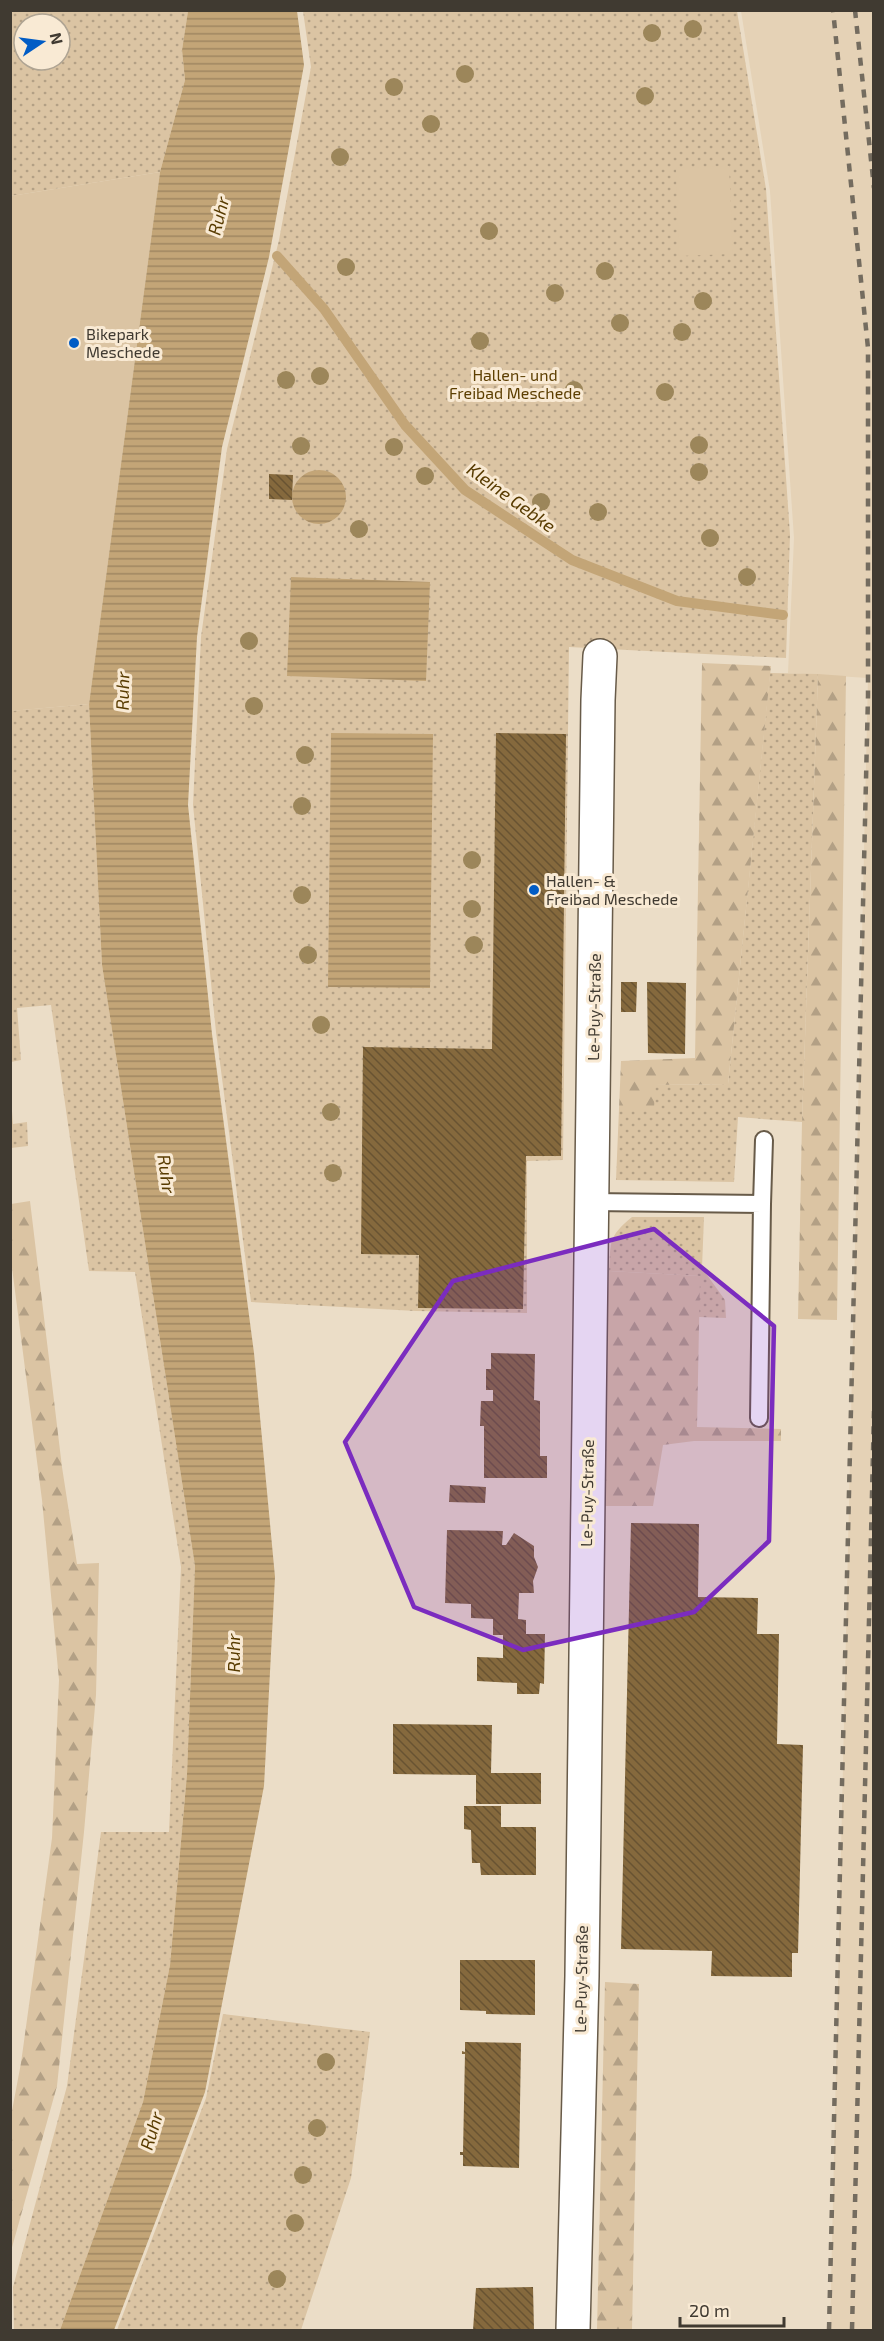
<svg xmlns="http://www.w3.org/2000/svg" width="884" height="2341" viewBox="0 0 884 2341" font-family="'Exo 2',sans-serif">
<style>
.built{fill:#e5d2b6}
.grass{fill:url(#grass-dots);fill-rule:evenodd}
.forest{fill:url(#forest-firs)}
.pitch{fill:#dbc4a3}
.water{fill:url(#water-rules)}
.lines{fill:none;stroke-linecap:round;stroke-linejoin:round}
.stream{stroke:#c3a577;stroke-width:10}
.building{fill:url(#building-back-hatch)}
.service-casing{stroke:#685b49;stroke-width:20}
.minor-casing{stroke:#685b49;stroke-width:36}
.service{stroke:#fff;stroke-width:16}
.minor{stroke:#fff;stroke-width:33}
.rail{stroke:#746c5f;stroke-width:4.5;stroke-dasharray:8 8;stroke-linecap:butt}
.tree{fill:#9c865a}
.marked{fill:#7b2cbf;fill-opacity:0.2;stroke:#7b2cbf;stroke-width:4.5;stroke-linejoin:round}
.poi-dot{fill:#015cc5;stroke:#f9ead4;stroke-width:2}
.labels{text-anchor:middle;stroke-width:6;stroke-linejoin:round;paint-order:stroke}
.poi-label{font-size:16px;fill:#403a31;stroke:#f9ead4;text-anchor:start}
.park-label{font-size:16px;fill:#5c3e01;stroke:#f9ead4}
.street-label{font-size:16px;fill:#403a31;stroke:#f9ead4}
.water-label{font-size:18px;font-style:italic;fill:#583b00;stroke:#f9ead4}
</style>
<defs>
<pattern id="grass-dots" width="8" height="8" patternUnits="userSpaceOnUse" patternTransform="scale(1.5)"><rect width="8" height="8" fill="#dbc4a3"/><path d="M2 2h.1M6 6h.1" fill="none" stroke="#b3a085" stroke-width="1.8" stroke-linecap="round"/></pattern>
<pattern id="forest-firs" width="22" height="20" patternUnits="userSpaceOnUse" patternTransform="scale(1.5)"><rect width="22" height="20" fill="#dbc4a3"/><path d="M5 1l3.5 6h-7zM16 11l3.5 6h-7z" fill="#b3a085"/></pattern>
<pattern id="water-rules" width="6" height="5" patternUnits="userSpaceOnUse" patternTransform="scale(1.5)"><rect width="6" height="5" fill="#c3a577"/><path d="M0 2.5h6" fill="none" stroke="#a08762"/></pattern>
<pattern id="building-back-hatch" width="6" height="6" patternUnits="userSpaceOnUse" patternTransform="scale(1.5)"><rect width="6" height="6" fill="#85693d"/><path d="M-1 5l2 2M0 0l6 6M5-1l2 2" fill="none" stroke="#685332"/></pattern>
</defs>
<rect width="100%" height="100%" fill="#ebddc7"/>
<!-- built -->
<path class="built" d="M741 11H873V2330H830L868 678 788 673 794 538 770 191Z"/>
<!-- grass -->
<path class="grass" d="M11 11H188L182 50 185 80 160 172 11 196ZM24 24H60V60H24Z
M303 11H737L766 189 790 535 786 658 569 647 563 1160 527 1161V1313L416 1311 251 1302 216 1032 193 805 201 637 227 449 279 240 311 67Z
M770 673 818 674 802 1122 738 1117 734 1182 616 1180 619 1109H654V1085L728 1084Z
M89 704 102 965 195 1566 187 1774 170 1965 143 2102 60 2330H14L13 2287 67 2086 101 1832H169L181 1567 135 1272 89 1271 51 1005 17 1008 21 1060 11 1062 10 711Z
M10 1085 13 1124 27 1122 28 1146 11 1148Z
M632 1217H704L702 1268 725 1300 726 1318 699 1317V1276L609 1271C611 1241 608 1237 632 1217Z
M223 2014 370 2032 351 2178 301 2330H117L206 2098Z"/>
<!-- forest -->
<path class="forest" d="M702 663 771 666 728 1084 655 1085 654 1109H619L621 1061 695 1058Z
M818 674 846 676 837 1320 798 1319 802 1122Z
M30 1201 62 1467 77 1564 99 1563 96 1695 84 1832 57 2086 11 2251V2116L21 2063 52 1838 59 1680 42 1500 11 1260V1204Z
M609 1271 700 1276 697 1427 781 1429V1441H694L663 1445 653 1506H597Z
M605 1982 639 1984 632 2330H597Z"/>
<!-- pitch -->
<path class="pitch" d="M729 166 733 254 679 256 676 168Z
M160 172 89 704 11 711V196Z"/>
<!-- water -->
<path class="water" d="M188 11H297L304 65 269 257 222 447 197 637 188 805 212 1034 254 1353 275 1577 264 1786 205 2092 114 2330H60L143 2102 170 1965 187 1774 195 1566 102 965 89 704 160 172 185 80 182 50Z
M292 497a27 27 0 1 1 54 0a27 27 0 1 1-54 0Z
M291 577 430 582 426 681 287 676Z
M331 733 433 734 430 988 328 987Z"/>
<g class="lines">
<!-- stream -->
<path class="stream" d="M277 256 324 309 405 425 465 490 572 560 677 601 783 615"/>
</g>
<!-- building -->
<path class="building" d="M269 474 293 475 292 500 269 499Z
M496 733 566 734 561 1156H526L523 1309 418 1308 419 1255 361 1254 363 1047 492 1049Z
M621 982H637L636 1012H621Z
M647 982 686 983 685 1054 648 1053Z
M491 1353 535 1354 534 1400 540 1401V1456H547V1478H484V1426H480L481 1401H493V1390H486V1369H491Z
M450 1485 486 1487 485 1503 449 1502Z
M631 1523 699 1524 698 1597 758 1598 757 1634H779L777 1744 803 1745 798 1953H792V1977L711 1976 712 1951 621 1949Z
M447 1530 503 1531 502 1545H506L514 1533 534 1546V1557L538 1567 533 1581 534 1593H519L518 1619 526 1620V1634H545L544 1684 540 1683 539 1694H517V1683L477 1681V1657L503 1658V1635H493V1619L471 1618V1604L445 1603Z
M393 1724 492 1725 491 1773H541V1804H476V1775L393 1774Z
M464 1806H501V1827H536V1875H481L480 1863H472L471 1830 464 1829Z
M460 1960H535V2015L486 2014V2011L460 2010Z
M465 2042 521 2043 519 2168 463 2166V2155H460V2152H463L465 2054H462V2051L465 2052Z
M533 2287 534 2330H473L476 2288Z"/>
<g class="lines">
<!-- service casing -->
<g class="service-casing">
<path id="service" d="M591 1202 762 1204 759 1418
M762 1204 764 1140"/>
</g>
<!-- minor casing -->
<g class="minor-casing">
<path id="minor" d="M573 2330 582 1976 598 700 600 656"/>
</g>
<!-- service -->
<use href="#service" class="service"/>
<!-- minor -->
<use href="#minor" class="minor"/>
<!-- rail -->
<path class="rail" d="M855 10 874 188
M829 2330 868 696V348L833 10
M852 2330 874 1411"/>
</g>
<!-- trees -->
<g class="tree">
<circle cx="693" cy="29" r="9"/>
<circle cx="652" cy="33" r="9"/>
<circle cx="465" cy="74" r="9"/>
<circle cx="394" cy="87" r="9"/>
<circle cx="645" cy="96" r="9"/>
<circle cx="431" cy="124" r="9"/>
<circle cx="340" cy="157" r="9"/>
<circle cx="489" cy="231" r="9"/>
<circle cx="346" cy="267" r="9"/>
<circle cx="605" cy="271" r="9"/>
<circle cx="555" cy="293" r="9"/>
<circle cx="703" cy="301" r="9"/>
<circle cx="620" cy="323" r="9"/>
<circle cx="682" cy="332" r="9"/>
<circle cx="480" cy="341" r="9"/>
<circle cx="320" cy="376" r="9"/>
<circle cx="286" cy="380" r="9"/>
<circle cx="574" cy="390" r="9"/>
<circle cx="665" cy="392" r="9"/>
<circle cx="699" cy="445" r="9"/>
<circle cx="301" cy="446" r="9"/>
<circle cx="394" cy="447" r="9"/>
<circle cx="699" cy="472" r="9"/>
<circle cx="425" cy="476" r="9"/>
<circle cx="541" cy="502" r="9"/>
<circle cx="598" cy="512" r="9"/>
<circle cx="359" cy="529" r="9"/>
<circle cx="710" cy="538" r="9"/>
<circle cx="747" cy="577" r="9"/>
<circle cx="249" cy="641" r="9"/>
<circle cx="254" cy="706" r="9"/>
<circle cx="305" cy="755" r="9"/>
<circle cx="302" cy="806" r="9"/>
<circle cx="472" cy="860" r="9"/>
<circle cx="302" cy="895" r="9"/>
<circle cx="472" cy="909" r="9"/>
<circle cx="474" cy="945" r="9"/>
<circle cx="308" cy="955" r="9"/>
<circle cx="321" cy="1025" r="9"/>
<circle cx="331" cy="1112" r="9"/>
<circle cx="333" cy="1173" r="9"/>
<circle cx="326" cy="2062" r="9"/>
<circle cx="317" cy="2128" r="9"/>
<circle cx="303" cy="2175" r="9"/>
<circle cx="295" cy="2223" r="9"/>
<circle cx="277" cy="2279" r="9"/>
</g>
<!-- marked area -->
<path class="marked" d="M654 1229 774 1326 769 1541 694 1612 523 1650 414 1607 345 1442 453 1281Z"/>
<!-- markers -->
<g class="poi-dot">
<circle cx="74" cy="343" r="6"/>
<circle cx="534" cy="890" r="6"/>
</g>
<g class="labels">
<!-- poi labels -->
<g class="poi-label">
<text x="86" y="340">Bikepark<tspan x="86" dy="18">Meschede</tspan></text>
<text x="546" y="887">Hallen- &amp;<tspan x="546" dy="18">Freibad Meschede</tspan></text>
</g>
<!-- park labels -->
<g class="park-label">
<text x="515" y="381">Hallen- und<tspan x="515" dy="18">Freibad Meschede</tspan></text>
</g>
<!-- street labels -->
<g class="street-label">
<text transform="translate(594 1007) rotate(-89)" y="6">Le-Puy-Straße</text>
<text transform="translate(587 1493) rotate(-89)" y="6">Le-Puy-Straße</text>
<text transform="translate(581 1979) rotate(-89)" y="6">Le-Puy-Straße</text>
</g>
<!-- water labels -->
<g class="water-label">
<text transform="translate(219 216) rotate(-76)" y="6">Ruhr</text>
<text transform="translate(511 498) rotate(36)" y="6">Kleine Gebke</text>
<text transform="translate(123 691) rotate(-89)" y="6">Ruhr</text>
<text transform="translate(166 1174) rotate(82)" y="6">Ruhr</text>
<text transform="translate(234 1653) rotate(-90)" y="6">Ruhr</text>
<text transform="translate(152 2131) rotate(-73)" y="6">Ruhr</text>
</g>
</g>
<!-- border -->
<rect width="884" height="2341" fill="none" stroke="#403a31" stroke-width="24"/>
<!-- north arrow -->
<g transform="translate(42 42) rotate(77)"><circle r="28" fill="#f9ead4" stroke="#afa493" stroke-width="1.5"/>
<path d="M0-4.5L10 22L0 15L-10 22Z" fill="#015cc5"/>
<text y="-9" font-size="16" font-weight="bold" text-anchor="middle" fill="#403a31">N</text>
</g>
<!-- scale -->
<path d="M680 2317v9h104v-9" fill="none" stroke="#403a31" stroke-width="3"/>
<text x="689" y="2317" font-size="18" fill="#403a31" stroke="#f9ead4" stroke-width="4.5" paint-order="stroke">20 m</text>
</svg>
